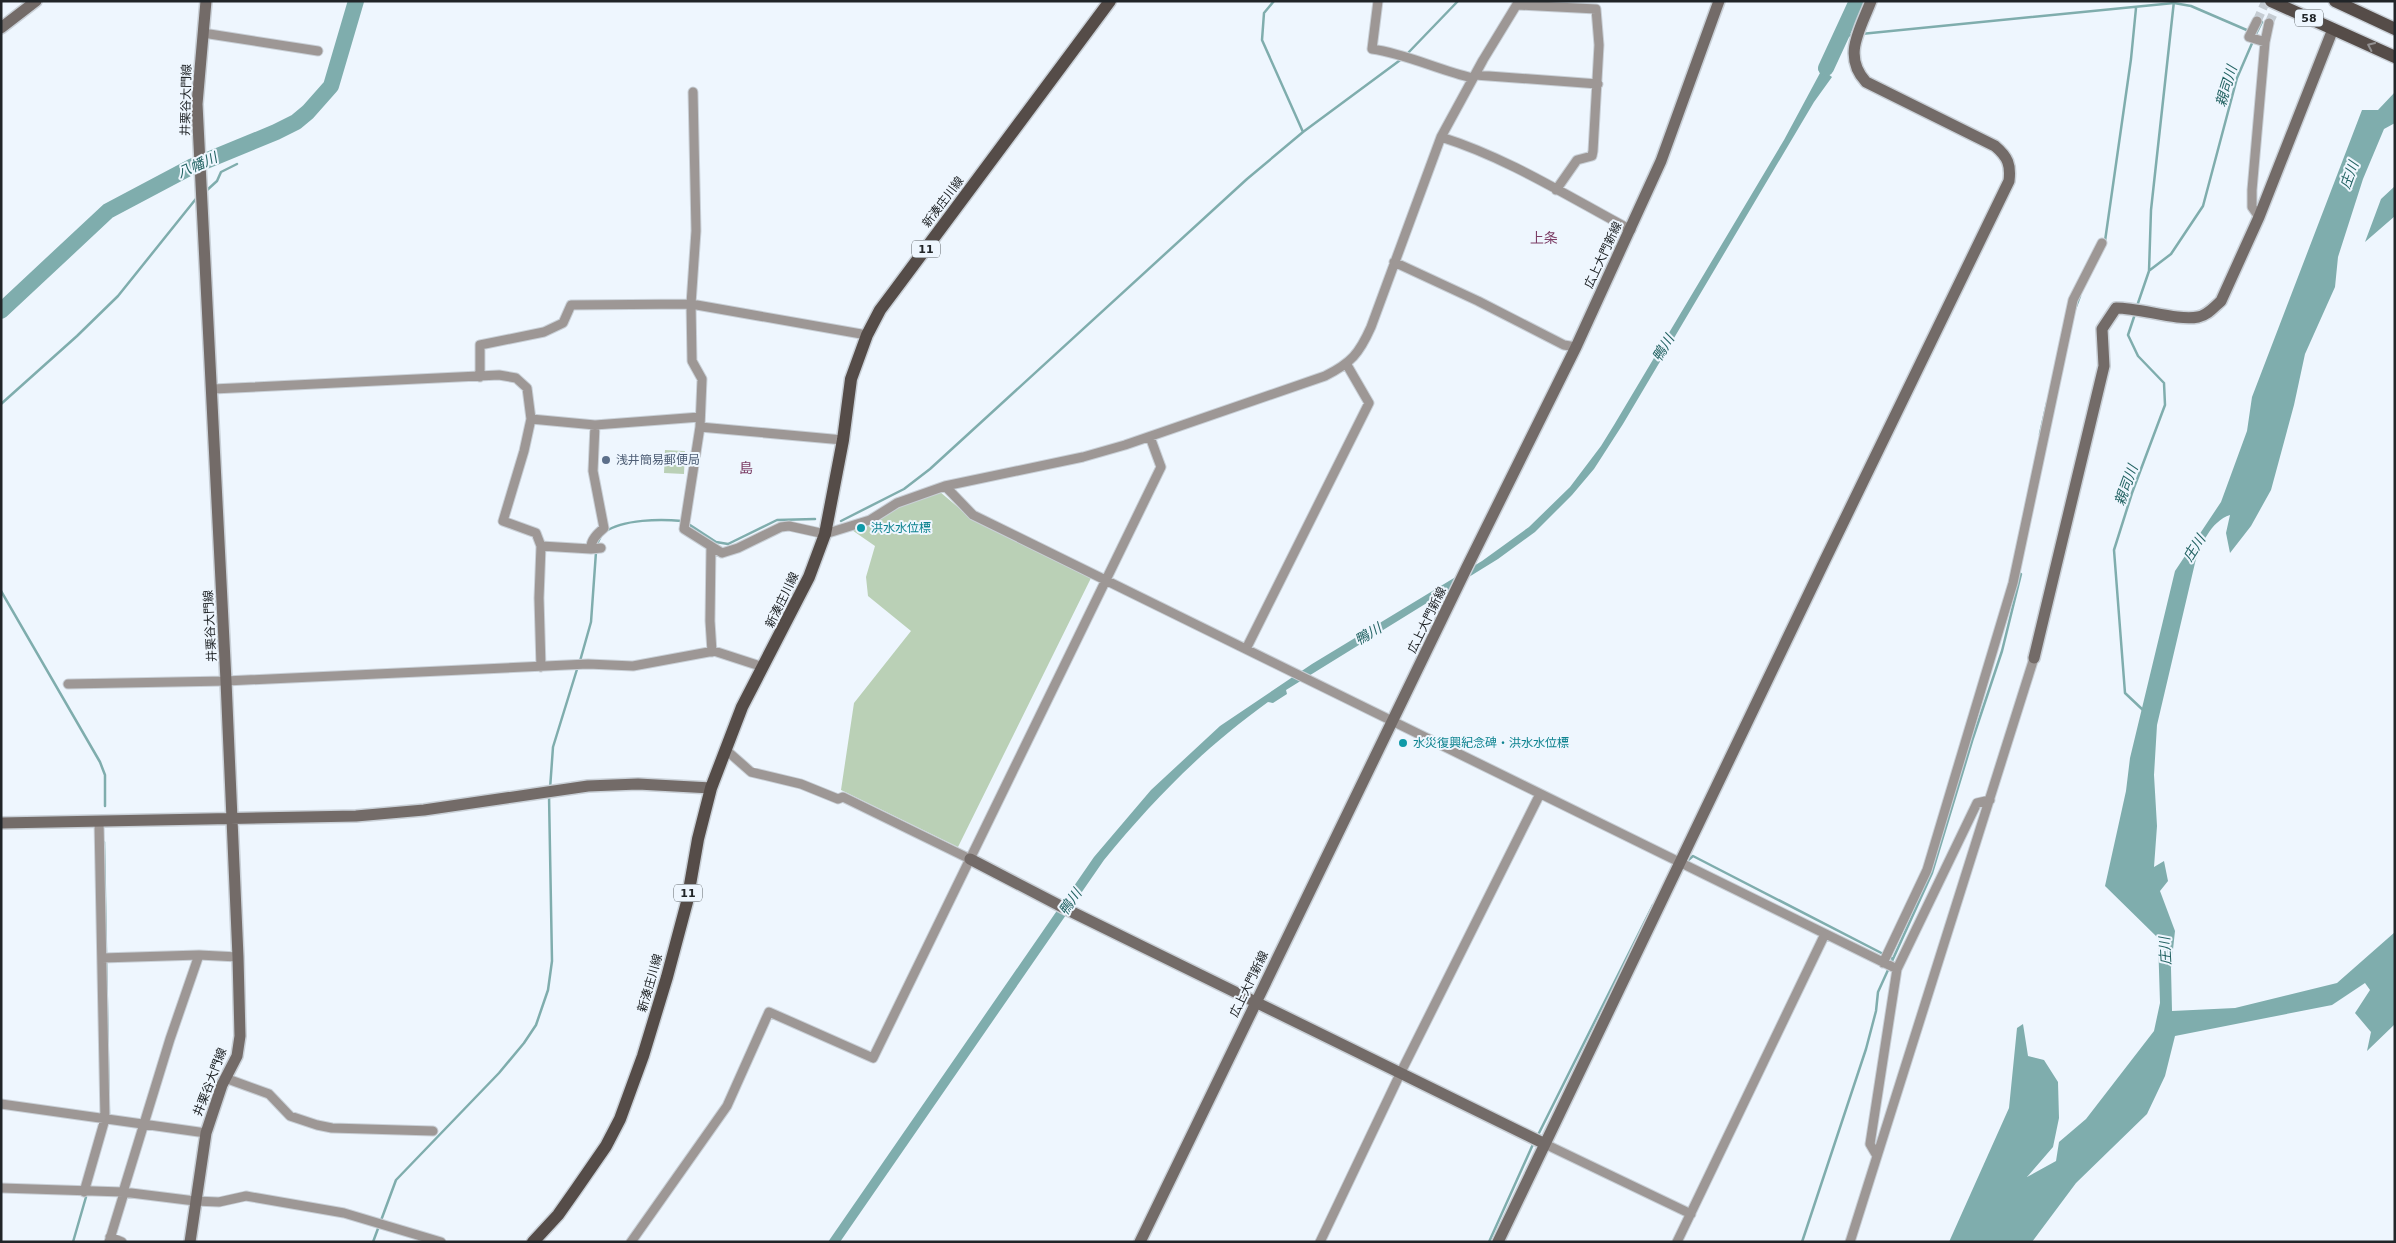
<svg xmlns="http://www.w3.org/2000/svg" width="2396" height="1243" viewBox="0 0 2396 1243" font-family="'DejaVu Sans','Noto Sans JP',sans-serif">
<style>
.green{fill:#bad0b6}
.water{fill:#7fadad}
.lines{fill:none;stroke-linecap:round;stroke-linejoin:round}
.stream{stroke:#7fadad;stroke-width:2.5}
.river{stroke:#7fadad;stroke-width:16}
.street-tunnel{stroke:#c5ccd3;stroke-width:9;stroke-dasharray:9 4.5;stroke-linecap:butt}
.street-casing{stroke:#c9d0d7;stroke-width:11}
.secondary-casing{stroke:#c9d0d7;stroke-width:14}
.primary-casing{stroke:#c9d0d7;stroke-width:15}
.street{stroke:#9d9795;stroke-width:9}
.secondary{stroke:#736b68;stroke-width:11}
.primary{stroke:#554c48;stroke-width:12}
.oneway{stroke:#929091}
.service-dot{fill:#5c6f8a;stroke:#eef6fe;stroke-width:2}
.culture-dot{fill:#0f9aa8;stroke:#eef6fe;stroke-width:2}
.labels{text-anchor:middle;stroke-width:4;stroke-linejoin:round;paint-order:stroke}
.shield{fill:#eef6fe;stroke:#5e6468;stroke-width:1}
.shield-label{font-size:11px;font-weight:bold;fill:#212528}
.street-label{font-size:12px;fill:#212528;stroke:#eef6fe}
.service-label{font-size:12px;fill:#4e5e75;stroke:#eef6fe;text-anchor:start}
.culture-label{font-size:12px;fill:#0d838f;stroke:#eef6fe;text-anchor:start}
.water-label{font-size:14px;font-style:italic;fill:#236363;stroke:#eef6fe}
.neighbourhood-label{font-size:14px;fill:#7c3e66;stroke:#eef6fe}
</style>
<rect width="100%" height="100%" fill="#eef6fe"/>
<!-- green -->
<path class="green" d="M665 450 685 451 684 474 664 473Z
M933 486 972 519 1091 578 958 847 841 790 854 703 911 631 868 596 866 577 875 546 849 528 896 498Z"/>
<!-- water -->
<path class="water" d="M1832 47 1840 51 1828 74 1832 77 1814 102 1623 424 1594 469 1572 495 1535 532 1498 559 1286 690 1287 694 1273 703 1268 702C1204 748 1154 799 1104 860L840 1242H828L1094 857 1151 790 1220 726 1312 664 1482 561 1529 527 1570 487 1601 446 1614 425 1784 140 1820 73 1818 69 1821 70Z
M2395 92V123L2384 129 2363 179 2338 257 2335 287 2305 354 2294 405 2271 490 2251 526 2230 553 2226 533 2230 515C2211 521 2200 546 2195 563L2157 725 2154 775 2157 826 2154 867 2164 861 2168 881 2160 891 2175 931 2171 968 2172 1011 2235 1008 2337 983 2395 932V1024L2367 1051 2371 1032 2355 1013 2370 990 2365 983 2332 1005 2175 1036 2165 1076 2147 1114 2076 1183 2032 1242H1949L2009 1108 2017 1028 2023 1024 2028 1056 2044 1060 2058 1082 2059 1118 2053 1147 2027 1177 2056 1161 2059 1142 2086 1119 2154 1031 2160 1003 2158 938 2105 886 2126 791 2130 758 2175 571 2221 502 2247 431 2252 397 2362 110H2378Z
M2395 186V216L2365 242 2381 199Z"/>
<g class="lines">
<!-- stream -->
<path class="stream" d="M1274 1 1264 13 1262 40 1303 132
M1861 34 2174 3 2191 6 2249 31
M1842 36 1853 35
M2255 36 2262 22
M1407 54 1458 1
M206 191 217 181 221 172 237 164
M2105 241 2131 59 2136 8
M2150 270 2171 254 2203 206 2237 78 2253 41
M2137 306 2149 271 2151 210 2174 1
M2075 309 2080 296
M2135 314 2128 335 2138 356 2164 383 2165 405 2132 493 2114 550 2125 693 2143 710
M1 404 77 336 118 296 199 195
M2040 434 2047 403
M841 521 904 489 930 469 1247 179 1303 132 1403 58
M690 525 716 542 728 544 777 520 815 519
M605 532C623 519 661 519 682 521
M597 544 601 536
M1 591 100 762 105 775V806
M580 661 591 622 596 552
M550 789 553 747 578 666
M104 842 109 1118
M1686 862 1693 856 1893 959
M1537 1137 1653 905
M73 1242 86 1197
M373 1242 396 1180 499 1073 524 1043 536 1025 548 990 552 961 549 795
M1489 1242 1534 1142
M1802 1242 1866 1049 1876 1011 1878 992 1932 873 1973 738 2002 651 2021 574 2017 572"/>
<!-- river -->
<path class="river" d="M1826 68 1857 1
M1 311 108 211 191 167 276 132 296 122 308 112 331 86 356 1"/>
<!-- street-tunnel -->
<path class="street-tunnel" d="M2257 21 2266 1
M2269 23 2279 1"/>
<!-- street casing -->
<g class="street-casing">
<path id="street" d="M1378 1 1372 49C1407 54 1438 70 1473 78
M1517 5 1596 9 1599 45 1593 151 1592 156 1577 160 1556 190
M2257 21 2249 37 2265 42
M203 33 318 51
M1475 75 1598 84
M693 92 696 231 691 304 692 361 702 379 700 427 684 529 722 553 738 548 781 527 789 526 825 534 870 520 897 503 945 486 1083 457 1125 445 1325 376C1351 363 1359 354 1371 327L1441 137 1483 60 1519 1
M1441 137C1508 158 1569 197 1631 230
M2259 217 2252 207V190L2265 42 2269 23
M1394 262 1478 301 1564 345 1576 347
M480 377V345L544 332 563 323 571 305 691 304 867 335
M213 389 499 375 516 378 527 388 531 419 524 451 503 521 536 533 541 546 539 598 541 667
M531 419 595 425 700 417
M595 425 593 471 604 528C598 533 590 540 591 549L601 548
M700 427 843 440
M945 486 973 515 1897 969 1870 1144 1877 1156
M541 546 591 549
M711 547 710 621 712 652
M1246 649 1369 403 1347 365
M68 684 226 681 588 664 633 666 714 651 763 667
M725 749 751 772 801 784 838 799 843 797 970 859
M102 958 199 955 238 957
M1883 963 1927 870 2013 583 2073 300 2102 243
M1897 969 1977 803 1990 800
M225 1078 269 1094 290 1116 317 1125 332 1128 433 1131
M1 1104 206 1133
M1545 1144 1691 1214
M1 1188 123 1192 195 1201 219 1202 246 1196 344 1213 441 1242
M84 1192 105 1119 99 822
M123 1192 170 1039 199 955
M110 1237 122 1242
M109 1242 124 1193
M631 1242 727 1106 769 1012 873 1058 1161 467 1150 437
M1320 1242 1401 1072 1540 794
M1677 1242 1825 934
M1850 1242 2034 658"/>
</g>
<!-- secondary casing -->
<g class="secondary-casing">
<path id="secondary" d="M1 28 36 1
M2034 658 2104 366 2102 329 2116 308C2141 308 2177 321 2198 317 2208 315 2214 307 2221 301L2259 217 2333 29
M1 823 356 816 424 810 588 786 638 784 711 788
M970 859 1072 912 1545 1144
M190 1242 206 1133 222 1085 237 1056 240 1036 238 957 226 681 197 104 206 1
M1140 1242 1467 567 1576 347 1661 161 1719 1
M1498 1242 1825 560 2009 181C2011 165 2008 157 1995 146L1866 82C1842 56 1860 30 1871 1"/>
</g>
<!-- primary casing -->
<g class="primary-casing">
<path id="primary" d="M2271 1 2395 57
M2335 1 2395 29
M533 1242 558 1215 577 1188 606 1146 620 1119 643 1056 667 977 687 902 698 839 711 788 742 707 809 577 825 534 843 440 851 379 867 335 880 310 895 290 1110 1"/>
</g>
<!-- street -->
<use href="#street" class="street"/>
<!-- secondary -->
<use href="#secondary" class="secondary"/>
<!-- primary -->
<use href="#primary" class="primary"/>
</g>
<!-- one-way arrows -->
<defs><path id="oneway-chevron" d="M-2-3.5L2.5 0L-2 3.5" fill="none" stroke-width="1.6" stroke-linecap="round" stroke-linejoin="round" transform="scale(1.25)"/></defs>
<use class="oneway" href="#oneway-chevron" transform="translate(2371 46) rotate(-155)"/>
<!-- markers -->
<circle class="service-dot" cx="606" cy="460" r="5"/>
<g class="culture-dot">
<circle cx="861" cy="528" r="5"/>
<circle cx="1403" cy="743" r="5"/>
</g>
<g class="labels">
<!-- shield labels -->
<g class="shield">
<rect x="2295" y="9.5" width="28" height="17" rx="4"/>
<rect x="912" y="240.5" width="28" height="17" rx="4"/>
<rect x="674" y="884.5" width="28" height="17" rx="4"/>
</g>
<g class="shield-label">
<text x="2309" y="22">58</text>
<text x="926" y="253">11</text>
<text x="688" y="897">11</text>
</g>
<!-- street labels -->
<g class="street-label">
<text transform="translate(186 100) rotate(-89)" y="4">井栗谷大門線</text>
<text transform="translate(943 202) rotate(-53)" y="4">新湊庄川線</text>
<text transform="translate(1603 255) rotate(-65)" y="4">広上大門新線</text>
<text transform="translate(782 600) rotate(-64)" y="4">新湊庄川線</text>
<text transform="translate(1427 620) rotate(-64)" y="4">広上大門新線</text>
<text transform="translate(210 626) rotate(-93)" y="4">井栗谷大門線</text>
<text transform="translate(650 983) rotate(-74)" y="4">新湊庄川線</text>
<text transform="translate(1249 984) rotate(-64)" y="4">広上大門新線</text>
<text transform="translate(210 1082) rotate(-69)" y="4">井栗谷大門線</text>
</g>
<!-- service labels -->
<g class="service-label">
<text x="616" y="464">浅井簡易郵便局</text>
</g>
<!-- culture labels -->
<g class="culture-label">
<text x="871" y="532">洪水水位標</text>
<text x="1413" y="747">水災復興紀念碑・洪水水位標</text>
</g>
<!-- water labels -->
<g class="water-label">
<text transform="translate(2226 86) rotate(-73)" y="5">親司川</text>
<text transform="translate(197 165) rotate(-24)" y="5">八幡川</text>
<text transform="translate(2349 175) rotate(-70)" y="5">庄川</text>
<text transform="translate(1663 348) rotate(-59)" y="5">鴨川</text>
<text transform="translate(2126 485) rotate(-70)" y="5">親司川</text>
<text transform="translate(2194 548) rotate(-58)" y="5">庄川</text>
<text transform="translate(1368 634) rotate(-31)" y="5">鴨川</text>
<text transform="translate(1070 902) rotate(-55)" y="5">鴨川</text>
<text transform="translate(2165 951) rotate(-93)" y="5">庄川</text>
</g>
<!-- neighbourhood labels -->
<g class="neighbourhood-label">
<text x="1544" y="243">上条</text>
<text x="746" y="473">島</text>
</g>
</g>
<!-- border -->
<rect width="2396" height="1243" fill="none" stroke="#212528" stroke-width="5"/>
</svg>
